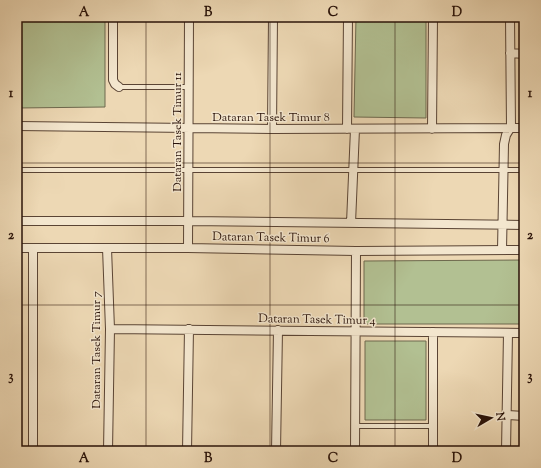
<svg xmlns="http://www.w3.org/2000/svg" width="541" height="468" viewBox="0 0 541 468" font-family="'Sorts Mill Goudy',serif">
<style>
.green{fill:#b2c092;stroke:#6e694e}
.lines{fill:none;stroke-linecap:round;stroke-linejoin:round}
.service-casing{stroke:#5a4434;stroke-width:6}
.minor-casing{stroke:#5a4434;stroke-width:10}
.service{stroke:#f3e6ce;stroke-width:4}
.minor{stroke:#f3e6ce;stroke-width:8}
.grid{fill:none;stroke:#291209;stroke-width:1;stroke-opacity:0.55}
.labels{text-anchor:middle;stroke-width:3;stroke-linejoin:round;paint-order:stroke}
.street-label{font-size:12px;fill:#291209;stroke:#f3e6ce}
.neatline{fill:none;stroke:#291209;stroke-width:1.5}
.grid-label{font-size:13px;text-anchor:middle;font-weight:bold;fill:#291209}
</style>
<rect width="100%" height="100%" fill="#edd8b4"/>
<filter id="stains"><feTurbulence type="fractalNoise" baseFrequency=".005" numOctaves="4"/><feColorMatrix values="0 0 0 0 .2 0 0 0 0 .09 0 0 0 0 .02 0 0 0 .5 -.17"/></filter>
<radialGradient id="worn" r=".72"><stop offset=".6" stop-color="#630" stop-opacity="0"/><stop offset="1" stop-color="#630" stop-opacity=".3"/></radialGradient>
<!-- green -->
<path class="green" d="M17 17H105V107L17 108Z
M356 17H426V118L354 117Z
M524 260V324H364V261Z
M365 341H426V420H365Z"/>
<g class="lines">
<!-- service casing -->
<g class="service-casing">
<path id="service" d="M119 87H189
M17 170H524
M355 426H433"/>
</g>
<!-- minor casing -->
<g class="minor-casing">
<path id="minor" d="M113 17V80L115 84 119 87
M510 53 524 54
M17 126 272 129 524 128
M272 129 273 17
M347 129 348 17
M432 129 433 17
M17 221H189L524 225
M351 223 355 129
M17 248H188L356 251 524 250
M107 248 110 329 108 451
M188 248 189 17
M502 250 504 144 506 135 511 127 510 17
M110 329 524 333
M433 332V451
M506 415 524 416
M33 451V248
M187 451 189 329
M276 451 278 330
M355 451 356 251
M506 451 508 333"/>
</g>
<!-- service -->
<use href="#service" class="service"/>
<!-- minor -->
<use href="#minor" class="minor"/>
</g>
<!-- grid -->
<path class="grid" d="M146 17V451M270 17V451M395 17V451M17 163H524M17 305H524"/>
<g class="labels">
<!-- street labels -->
<g class="street-label">
<text x="271" y="121">Dataran Tasek Timur 8</text>
<text transform="translate(177 132) rotate(-90)" y="4">Dataran Tasek Timur 11</text>
<text transform="translate(271 237) rotate(1)" y="4">Dataran Tasek Timur 6</text>
<text transform="translate(317 319) rotate(1)" y="4">Dataran Tasek Timur 4</text>
<text transform="translate(96 350) rotate(-90)" y="4">Dataran Tasek Timur 7</text>
</g>
</g>
<!-- margin -->
<rect width="541" height="468" fill="none" stroke="#edd8b4" stroke-width="44"/>
<!-- north arrow -->
<g transform="translate(491 418) rotate(81)" stroke="#f3e6ce" stroke-width="3" paint-order="stroke">
<path d="M0-3L7 15L0 10L-7 15Z" fill="#291209"/>
<text y="-6" font-size="11" font-weight="bold" text-anchor="middle" fill="#291209">N</text>
</g>
<rect x="22" y="22" width="497" height="424" class="neatline"/>
<g class="grid-label">
<text x="84" y="16">A</text>
<text x="208" y="16">B</text>
<text x="333" y="16">C</text>
<text x="457" y="16">D</text>
<text x="11" y="97">1</text>
<text x="530" y="97">1</text>
<text x="11" y="239">2</text>
<text x="530" y="239">2</text>
<text x="11" y="380">3</text>
<text x="530" y="380">3</text>
<text x="84" y="462">A</text>
<text x="208" y="462">B</text>
<text x="333" y="462">C</text>
<text x="457" y="462">D</text>
</g>
<rect width="100%" height="100%" filter="url(#stains)"/>
<rect width="100%" height="100%" fill="url(#worn)"/>
</svg>
